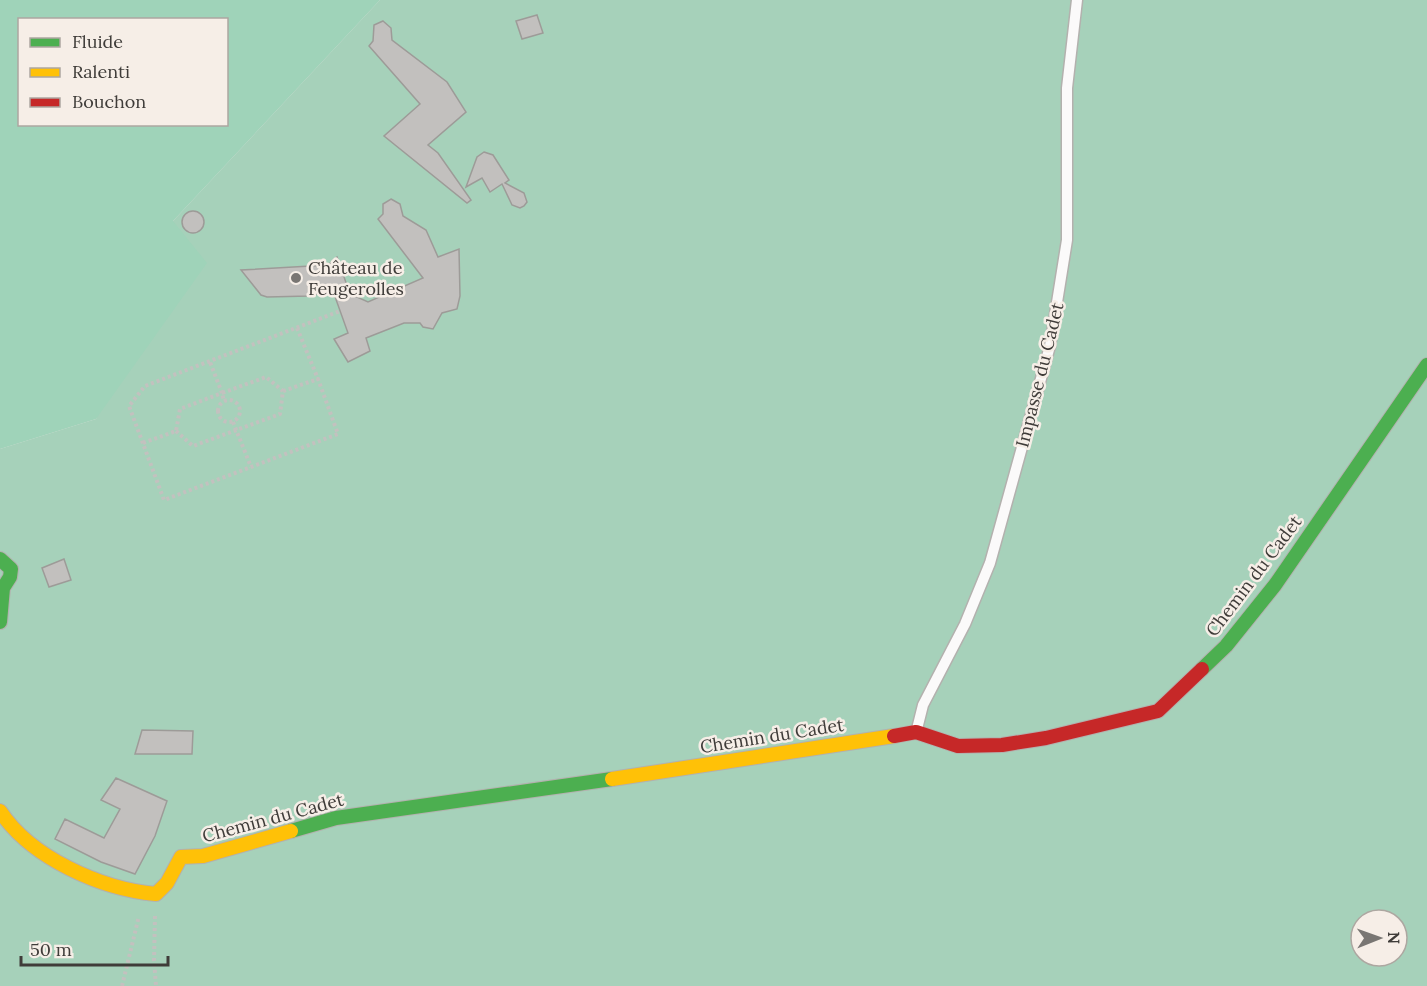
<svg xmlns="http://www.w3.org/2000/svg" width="1427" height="986" viewBox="0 0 1427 986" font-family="Lora,serif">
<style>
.green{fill:#a6d1ba;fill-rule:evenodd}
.forest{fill:#9fd3b9;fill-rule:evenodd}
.building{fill:#c2c0be;stroke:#9d9b98;stroke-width:1.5}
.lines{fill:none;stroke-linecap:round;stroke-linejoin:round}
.lane-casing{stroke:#b3b1ae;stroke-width:13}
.fast-casing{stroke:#b3b1ae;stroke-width:16}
.slow-casing{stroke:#b3b1ae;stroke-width:16}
.jam-casing{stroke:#b3b1ae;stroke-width:16}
.path{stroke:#c3c1bf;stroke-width:4;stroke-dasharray:3 3;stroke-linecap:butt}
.lane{stroke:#fbfafa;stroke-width:10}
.fast{stroke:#4caf50;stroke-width:14}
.slow{stroke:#ffc107;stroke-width:14}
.jam{stroke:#c62828;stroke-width:14}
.poi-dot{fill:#797673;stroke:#f6eee7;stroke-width:2}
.labels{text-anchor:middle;stroke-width:5;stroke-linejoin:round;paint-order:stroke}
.poi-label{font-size:18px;fill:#3f3c39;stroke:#f6eee7;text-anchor:start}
.street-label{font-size:18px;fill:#3f3c39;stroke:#f6eee7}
</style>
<rect width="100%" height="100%" fill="#e4e1de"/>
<!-- green -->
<path class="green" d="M380 0H1427V986H0V449L96 419 173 221ZM1361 920H1397V956H1361Z"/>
<!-- forest -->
<path class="forest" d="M0 0H380L173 221 207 263 96 419 0 449ZM20 20H226V124H20Z"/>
<!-- building -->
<path class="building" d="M537 15 543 33 522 39 516 21Z
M383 21 391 28 392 40 447 82 466 112 428 145 438 153 471 200 467 203 384 136 420 104 369 46 373 41 374 25Z
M484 152 493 155 509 180 505 183 524 193 527 202 524 206 520 208 512 205 502 184 490 192 482 178 466 187 477 157Z
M391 199 400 204 403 216 426 230 438 257 459 249 460 296 457 309 442 313 433 329 423 327 420 323H404L366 338 370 351 348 362 334 339 348 333 333 291 309 296 267 297 261 295 241 270 328 265 337 257 350 294 368 302 423 278 378 219 383 214V204Z
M182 222a11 11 0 1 1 22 0a11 11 0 1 1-22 0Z
M64 559 71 580 49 587 42 568Z
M142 730 193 731 192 754H135Z
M116 778 167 801 155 836 135 874 101 862 55 839 65 819 104 838 120 809 101 800Z"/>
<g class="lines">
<!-- lane casing -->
<g class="lane-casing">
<path id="lane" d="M917 729 923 705 965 624 990 563 1050 346 1067 240V88L1077 0"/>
</g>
<!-- fast casing -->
<g class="fast-casing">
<path id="fast" d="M0 559 11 569 10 577 3 588 0 622
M1202 669 1226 646 1275 585 1427 365
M291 831 336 818 612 779"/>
</g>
<!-- slow casing -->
<g class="slow-casing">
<path id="slow" d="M612 779 894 736
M0 811C31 858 101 889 156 894L167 883 181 857 203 856 291 831"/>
</g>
<!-- jam casing -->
<g class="jam-casing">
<path id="jam" d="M894 736 916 732 958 746 1002 745 1046 738 1158 711 1202 669"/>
</g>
<!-- path -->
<path class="path" d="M297 328 318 379
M283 391 318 379 338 434 164 500 129 406 145 386 340 311
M218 411a11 11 0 1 1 22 0a11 11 0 1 1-22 0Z
M233 422 251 467
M176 431 193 446 280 414 283 391 266 377 222 393 224 401
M143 443 176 431 180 409 222 393 210 362
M155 916 154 960 156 986
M122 986 139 916"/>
<!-- lane -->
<use href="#lane" class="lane"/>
<!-- fast -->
<use href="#fast" class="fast"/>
<!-- slow -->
<use href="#slow" class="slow"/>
<!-- jam -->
<use href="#jam" class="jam"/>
</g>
<!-- markers -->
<circle class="poi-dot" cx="296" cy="278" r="6"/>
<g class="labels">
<!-- poi labels -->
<g class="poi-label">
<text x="308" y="274">Château de<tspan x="308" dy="21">Feugerolles</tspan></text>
</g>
<!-- street labels -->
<g class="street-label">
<text transform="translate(1040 375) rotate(-76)" y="6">Impasse du Cadet</text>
<text transform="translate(1254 576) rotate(-53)" y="6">Chemin du Cadet</text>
<text transform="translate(772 736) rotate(-9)" y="6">Chemin du Cadet</text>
<text transform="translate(273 818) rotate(-15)" y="6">Chemin du Cadet</text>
</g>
</g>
<!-- legend -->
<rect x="18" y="18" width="210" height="108" fill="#f6eee7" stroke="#ada7a1" stroke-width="1.5"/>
<rect x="30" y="38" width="30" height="9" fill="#4caf50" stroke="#ada7a1" stroke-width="1.5"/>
<text x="72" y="48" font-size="18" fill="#3f3c39">Fluide</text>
<rect x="30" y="68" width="30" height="9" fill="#ffc107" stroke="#ada7a1" stroke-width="1.5"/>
<text x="72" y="78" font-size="18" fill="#3f3c39">Ralenti</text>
<rect x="30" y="98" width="30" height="9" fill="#c62828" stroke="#ada7a1" stroke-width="1.5"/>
<text x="72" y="108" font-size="18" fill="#3f3c39">Bouchon</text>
<!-- north arrow -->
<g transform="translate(1379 938) rotate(89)"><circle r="28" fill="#f6eee7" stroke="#ada7a1" stroke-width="1.5"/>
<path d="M0-4.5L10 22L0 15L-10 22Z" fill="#797673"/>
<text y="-9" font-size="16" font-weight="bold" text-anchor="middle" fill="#3f3c39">N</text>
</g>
<!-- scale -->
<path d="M21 956v9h147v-9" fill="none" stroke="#3f3c39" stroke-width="3"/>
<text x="30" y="956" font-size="18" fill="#3f3c39" stroke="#f6eee7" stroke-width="4.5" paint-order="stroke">50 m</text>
</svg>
